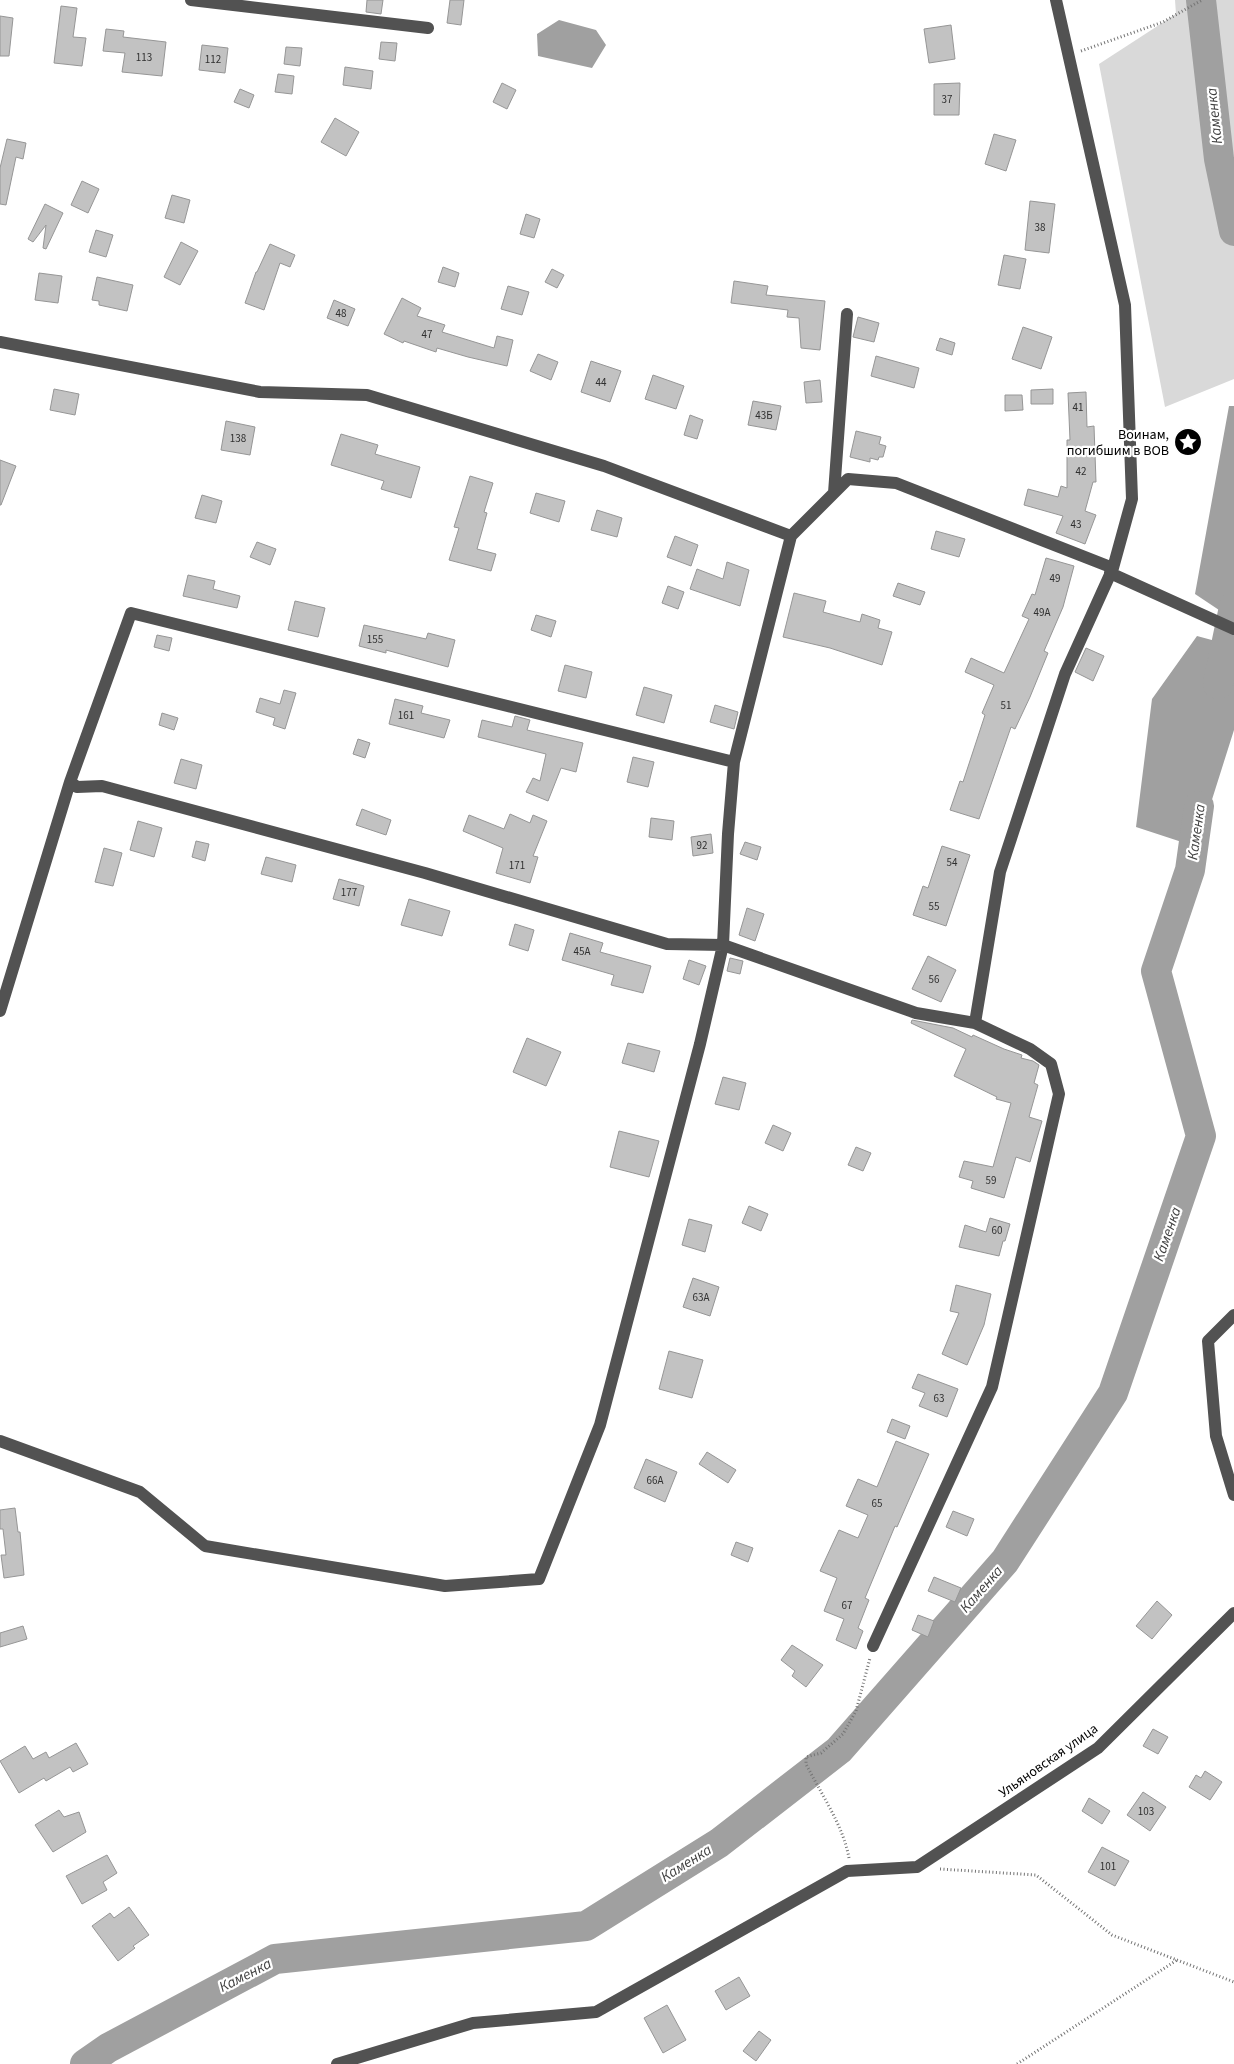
<svg xmlns="http://www.w3.org/2000/svg" width="1234" height="2064" viewBox="0 0 1234 2064" font-family="'Source Sans 3',sans-serif">
<style>
.green{fill:#d9d9d9}
.water{fill:#a0a0a0}
.lines{fill:none;stroke-linecap:round;stroke-linejoin:round}
.river{stroke:#a0a0a0;stroke-width:30}
.building{fill:#c2c2c2;stroke:#969696}
.path{stroke:#747474;stroke-width:3;stroke-dasharray:1 2.5;stroke-linecap:butt}
.minor{stroke:#525252;stroke-width:12}
.labels{text-anchor:middle;stroke-width:4.5;stroke-linejoin:round;paint-order:stroke}
.number-label{font-size:11px;fill:#303030}
.poi-label{font-size:14px;fill:#000;stroke:#fff;text-anchor:end}
.street-label{font-size:14px;fill:#000;stroke:#fff}
.water-label{font-size:15px;font-style:italic;fill:#414141;stroke:#fff}
</style>
<rect width="100%" height="100%" fill="#fff"/>
<!-- green -->
<path class="green" d="M1175 0H1234V379L1165 407 1099 64 1176 14Z"/>
<!-- water -->
<path class="water" d="M559 20 596 30 606 45 592 68 538 56 537 34Z
M1229 406H1234V620L1195 594Z
M1197 636 1234 646V730L1197 847 1136 827 1152 699Z"/>
<g class="lines">
<!-- river -->
<path class="river" d="M1201 0 1219 159 1234 231
M1218 684 1234 607
M85 2064 108 2048 275 1959 586 1926 719 1843 839 1750 1005 1561 1113 1393 1201 1136 1156 971 1190 870 1199 806"/>
</g>
<!-- building -->
<path class="building" d="M367 0H383L381 14 366 12Z
M450 0H464L461 25 447 23Z
M61 6 77 8 73 37 86 38 82 66 54 63Z
M0 16 13 18 9 56H0Z
M951 25 955 59 929 63 924 29Z
M106 29 124 31 123 37 166 42 162 76 122 72 125 53 103 51Z
M381 42 397 43 395 61 379 59Z
M202 45 228 48 225 73 199 70Z
M286 47 302 48 300 66 284 64Z
M345 67 373 71 371 89 343 85Z
M278 74 294 76 292 94 275 92Z
M502 83 516 90 507 109 493 102Z
M960 83 959 115H934V84Z
M240 89 254 95 249 108 234 102Z
M335 118 359 132 346 156 321 142Z
M994 134 1016 140 1006 171 985 164Z
M7 139 26 143 23 159 16 157 6 205 0 204V168Z
M82 181 99 189 88 213 71 205Z
M172 195 190 200 184 223 165 218Z
M1030 201 1055 204 1049 253 1025 250Z
M45 204 63 213 46 249 43 248 46 225 33 242 28 239Z
M526 214 540 219 534 238 520 234Z
M96 230 113 235 106 257 89 252Z
M181 242 198 251 180 285 164 277Z
M270 244 295 255 290 267 280 263 264 310 245 303 256 272H257Z
M1004 255 1026 259 1020 289 998 285Z
M443 267 459 273 455 287 438 282Z
M552 269 564 275 557 288 545 282Z
M39 273 62 276 58 303 35 300Z
M97 277 133 285 127 311 99 305V301L92 300Z
M734 281 768 286 766 295 825 301 820 350 801 348 799 318 787 317 788 310 731 303Z
M508 286 529 292 522 315 501 309Z
M402 298 421 308 417 316 445 325 442 332 494 348 497 336 513 340 507 366 468 357 437 348 436 352 404 341 403 343 384 334Z
M334 300 355 309 348 326 327 318Z
M858 317 879 323 874 342 853 337Z
M1023 327 1052 337 1041 369 1012 359Z
M940 338 955 343 952 355 936 350Z
M538 354 558 362 551 380 530 371Z
M876 356 919 368 914 388 871 376Z
M591 361 621 371 610 402 581 392Z
M653 375 684 386 676 409 645 399Z
M820 380 822 402 806 403 804 382Z
M54 389 79 394 75 415 50 410Z
M1053 389V404H1031V390Z
M1086 392 1087 427 1094 426 1096 482H1093L1085 511 1096 515 1085 544 1056 533 1063 516 1024 505 1028 489 1058 497 1061 486 1067 488V440H1070L1068 393Z
M1005 395H1022L1023 410 1005 411Z
M753 401 781 406 776 430 748 425Z
M690 415 703 420 697 439 684 435Z
M226 421 255 427 250 455 221 450Z
M856 431 881 437 879 444 886 446 883 457H879L878 460 870 458V462L850 457Z
M341 434 378 445 375 454 420 467 411 498 381 489 384 481 331 465Z
M0 460 16 466 1 505H0Z
M470 476 493 483 484 512 487 513 477 549 496 554 491 571 449 560 459 528 454 527Z
M536 493 565 501 559 522 530 513Z
M202 495 222 501 216 523 195 518Z
M597 510 622 518 617 537 591 530Z
M936 531 965 539 959 557 931 549Z
M675 536 698 545 691 566 667 557Z
M257 542 276 549 270 565 250 557Z
M1046 558 1074 566 1063 607 1044 651 1048 653 1030 697 1015 729 1011 727 979 819 950 810 960 781 963 782 985 715 982 713 994 685 965 672 971 658 1004 673 1029 619 1022 616 1032 594 1035 595Z
M727 562 749 570 740 606 690 589 697 569 723 579Z
M188 575 215 581 213 589 240 596 237 608 183 596Z
M898 583 925 592 920 605 893 596Z
M668 586 684 592 678 609 662 603Z
M794 593 826 601 823 612 860 622 862 614 880 620 878 628 892 632 882 665 830 648 783 637Z
M295 601 325 608 318 637 288 630Z
M536 615 556 621 551 637 531 630Z
M364 625 426 639 428 633 455 640 448 667 386 650V653L359 646Z
M157 635 172 638 169 651 154 647Z
M1086 648 1104 656 1093 681 1075 672Z
M565 665 592 672 586 698 558 691Z
M644 687 672 695 664 723 636 715Z
M284 690 296 693 285 729 273 725 275 718 256 712 260 698 280 704Z
M395 699 423 706 421 713 450 720 444 738 389 724Z
M715 705 738 712 734 729 710 722Z
M162 713 178 718 174 730 159 725Z
M515 716 530 720 527 730 583 743 576 772 561 768 548 801 526 792 533 778 540 781 546 754 478 737 482 720 512 727Z
M358 739 370 743 365 758 353 754Z
M633 757 654 762 648 787 627 782Z
M181 759 202 765 196 789 174 783Z
M362 809 391 820 386 835 356 825Z
M510 814 530 823 533 815 547 821 533 856 538 857 530 883 496 873 503 848 463 831 469 815 504 829Z
M651 818 674 821 672 840 649 837Z
M138 821 162 828 154 857 130 850Z
M711 834 713 853 693 856 691 837Z
M196 841 209 844 205 861 192 857Z
M745 842 761 847 757 860 740 854Z
M942 846 970 855 946 926 913 915 923 886 928 888Z
M104 848 122 853 113 886 95 882Z
M266 857 296 865 292 882 261 874Z
M339 879 364 886 359 906 333 899Z
M409 899 450 911 442 936 401 925Z
M747 908 764 914 755 941 739 935Z
M515 924 534 930 528 951 509 945Z
M570 933 603 943 600 952 651 966 643 993 611 985 614 975 562 960Z
M928 956 956 970 941 1002 912 989Z
M730 958 743 961 740 974 727 971Z
M689 960 706 966 699 985 683 979Z
M912 1020 953 1028 972 1037 973 1035 1004 1049 1022 1055 1021 1058 1033 1061 1039 1065 1034 1083 1038 1085 1029 1117 1042 1121 1030 1162 1016 1157 1004 1198 971 1188 973 1181 959 1177 964 1161 993 1167 1011 1103 996 1099 997 1097 954 1076 966 1049 911 1023Z
M527 1038 561 1052 546 1086 513 1072Z
M628 1043 660 1051 654 1072 622 1063Z
M723 1077 746 1083 739 1110 715 1104Z
M773 1125 791 1133 783 1151 765 1143Z
M619 1131 659 1141 649 1177 610 1167Z
M856 1147 871 1153 863 1171 848 1165Z
M749 1206 768 1214 761 1231 742 1223Z
M990 1218 1010 1224 1005 1241H1003L999 1256 959 1247 965 1225 986 1232Z
M689 1219 712 1225 705 1252 682 1245Z
M693 1278 719 1287 710 1316 683 1307Z
M956 1285 991 1294 984 1325 967 1365 942 1354 959 1313 950 1311Z
M669 1351 703 1360 692 1398 659 1389Z
M918 1374 958 1389 947 1417 919 1406 925 1393 912 1388Z
M892 1419 910 1426 905 1439 887 1432Z
M896 1441 929 1454 897 1527 895 1526 865 1598 869 1600 858 1628 863 1631 856 1649 836 1640 844 1619 824 1611 837 1578 820 1571 839 1530 858 1538 868 1515 846 1506 858 1479 877 1487Z
M707 1452 736 1470 728 1483 699 1464Z
M646 1459 677 1472 665 1502 634 1488Z
M15 1508 18 1532H20L24 1575 4 1578 1 1555H6L3 1529H0V1510Z
M953 1511 974 1519 967 1536 946 1527Z
M736 1542 753 1548 748 1562 731 1555Z
M934 1577 961 1588 955 1602 928 1591Z
M1157 1601 1172 1615 1152 1639 1136 1626Z
M918 1615 934 1621 928 1637 912 1630Z
M23 1626 27 1639 0 1647V1633Z
M792 1645 823 1665 806 1687 792 1676 795 1671 781 1660Z
M1153 1729 1168 1737 1158 1754 1143 1746Z
M76 1743 88 1764 73 1772 70 1767 46 1781 44 1778 19 1793 0 1761 25 1746 33 1759 46 1752 49 1758Z
M1205 1771 1222 1782 1210 1800 1189 1787 1196 1775 1201 1778Z
M1143 1792 1166 1807 1150 1831 1127 1815Z
M1089 1798 1110 1811 1102 1824 1082 1811Z
M59 1810 64 1817 79 1812 86 1832 53 1852 35 1825Z
M1102 1847 1129 1861 1115 1886 1088 1872Z
M107 1855 117 1873 103 1882 107 1890 82 1904 66 1876Z
M129 1907 149 1935 133 1946 135 1948 118 1961 92 1926 110 1913 114 1918Z
M739 1977 750 1996 726 2010 715 1991Z
M667 2005 686 2040 663 2053 644 2018Z
M759 2031 771 2040 756 2061 743 2051Z"/>
<g class="lines">
<!-- path -->
<path class="path" d="M1081 51 1163 22 1202 0
M849 1858C843 1825 821 1794 806 1764V1757L821 1753 843 1734 856 1711 870 1658
M940 1869 1036 1875 1112 1935 1234 1982
M1017 2064 1177 1960"/>
<!-- minor -->
<path class="minor" d="M191 0 428 28
M0 342 260 392 367 395 604 466 791 536
M834 493 847 314
M1110 573 1234 629
M70 782 77 787 102 786 425 873 667 944 723 945 916 1013 975 1023 1030 1049 1051 1064 1059 1094 992 1387 873 1646
M0 1011 70 782 131 613 734 762
M975 1023 1000 872 1065 674 1113 568 1132 499 1125 305 1056 0
M1234 1315 1208 1341 1216 1436 1234 1495
M0 1441 140 1492 205 1546 445 1586 539 1579 600 1425 700 1044 723 945 728 834 734 762 791 536 848 479 896 483 1113 568
M337 2064 473 2023 596 2012 847 1871 917 1867 1098 1748 1234 1613"/>
</g>
<!-- icons -->
<defs>
<g id="sight-disc" transform="scale(1.4375)"><circle r="9.5" fill="#000" stroke="#fff"/><path d="M0-6L1.8-2.2L6-1.7L2.9 1.2L3.7 5.4L0 3.3L-3.7 5.4L-2.9 1.2L-6-1.7L-1.8-2.2Z" fill="#fff"/></g>
</defs>
<g fill-rule="evenodd">
<use href="#sight-disc" x="1188" y="442"/>
</g>
<g class="labels">
<!-- number labels -->
<g class="number-label">
<text x="144" y="61">113</text>
<text x="213" y="63">112</text>
<text x="947" y="103">37</text>
<text x="1040" y="231">38</text>
<text x="341" y="317">48</text>
<text x="427" y="338">47</text>
<text x="601" y="386">44</text>
<text x="1078" y="411">41</text>
<text x="764" y="419">43Б</text>
<text x="238" y="442">138</text>
<text x="1081" y="475">42</text>
<text x="1076" y="528">43</text>
<text x="1055" y="582">49</text>
<text x="1042" y="616">49А</text>
<text x="375" y="643">155</text>
<text x="1006" y="709">51</text>
<text x="406" y="719">161</text>
<text x="702" y="849">92</text>
<text x="952" y="866">54</text>
<text x="517" y="869">171</text>
<text x="349" y="896">177</text>
<text x="934" y="910">55</text>
<text x="582" y="955">45А</text>
<text x="934" y="983">56</text>
<text x="991" y="1184">59</text>
<text x="997" y="1234">60</text>
<text x="701" y="1301">63А</text>
<text x="939" y="1402">63</text>
<text x="655" y="1484">66А</text>
<text x="877" y="1507">65</text>
<text x="847" y="1609">67</text>
<text x="1146" y="1815">103</text>
<text x="1108" y="1870">101</text>
</g>
<!-- poi labels -->
<g class="poi-label">
<text x="1169" y="439">Воинам,<tspan x="1169" dy="16">погибшим в ВОВ</tspan></text>
</g>
<!-- street labels -->
<g class="street-label">
<text transform="translate(1048 1760) rotate(-35)" y="5">Ульяновская улица</text>
</g>
<!-- water labels -->
<g class="water-label">
<text transform="translate(1214 116) rotate(-96)" y="5">Каменка</text>
<text transform="translate(1196 832) rotate(-82)" y="5">Каменка</text>
<text transform="translate(1167 1234) rotate(-71)" y="5">Каменка</text>
<text transform="translate(981 1589) rotate(-49)" y="5">Каменка</text>
<text transform="translate(686 1863) rotate(-32)" y="5">Каменка</text>
<text transform="translate(245 1975) rotate(-27)" y="5">Каменка</text>
</g>
</g>
</svg>
